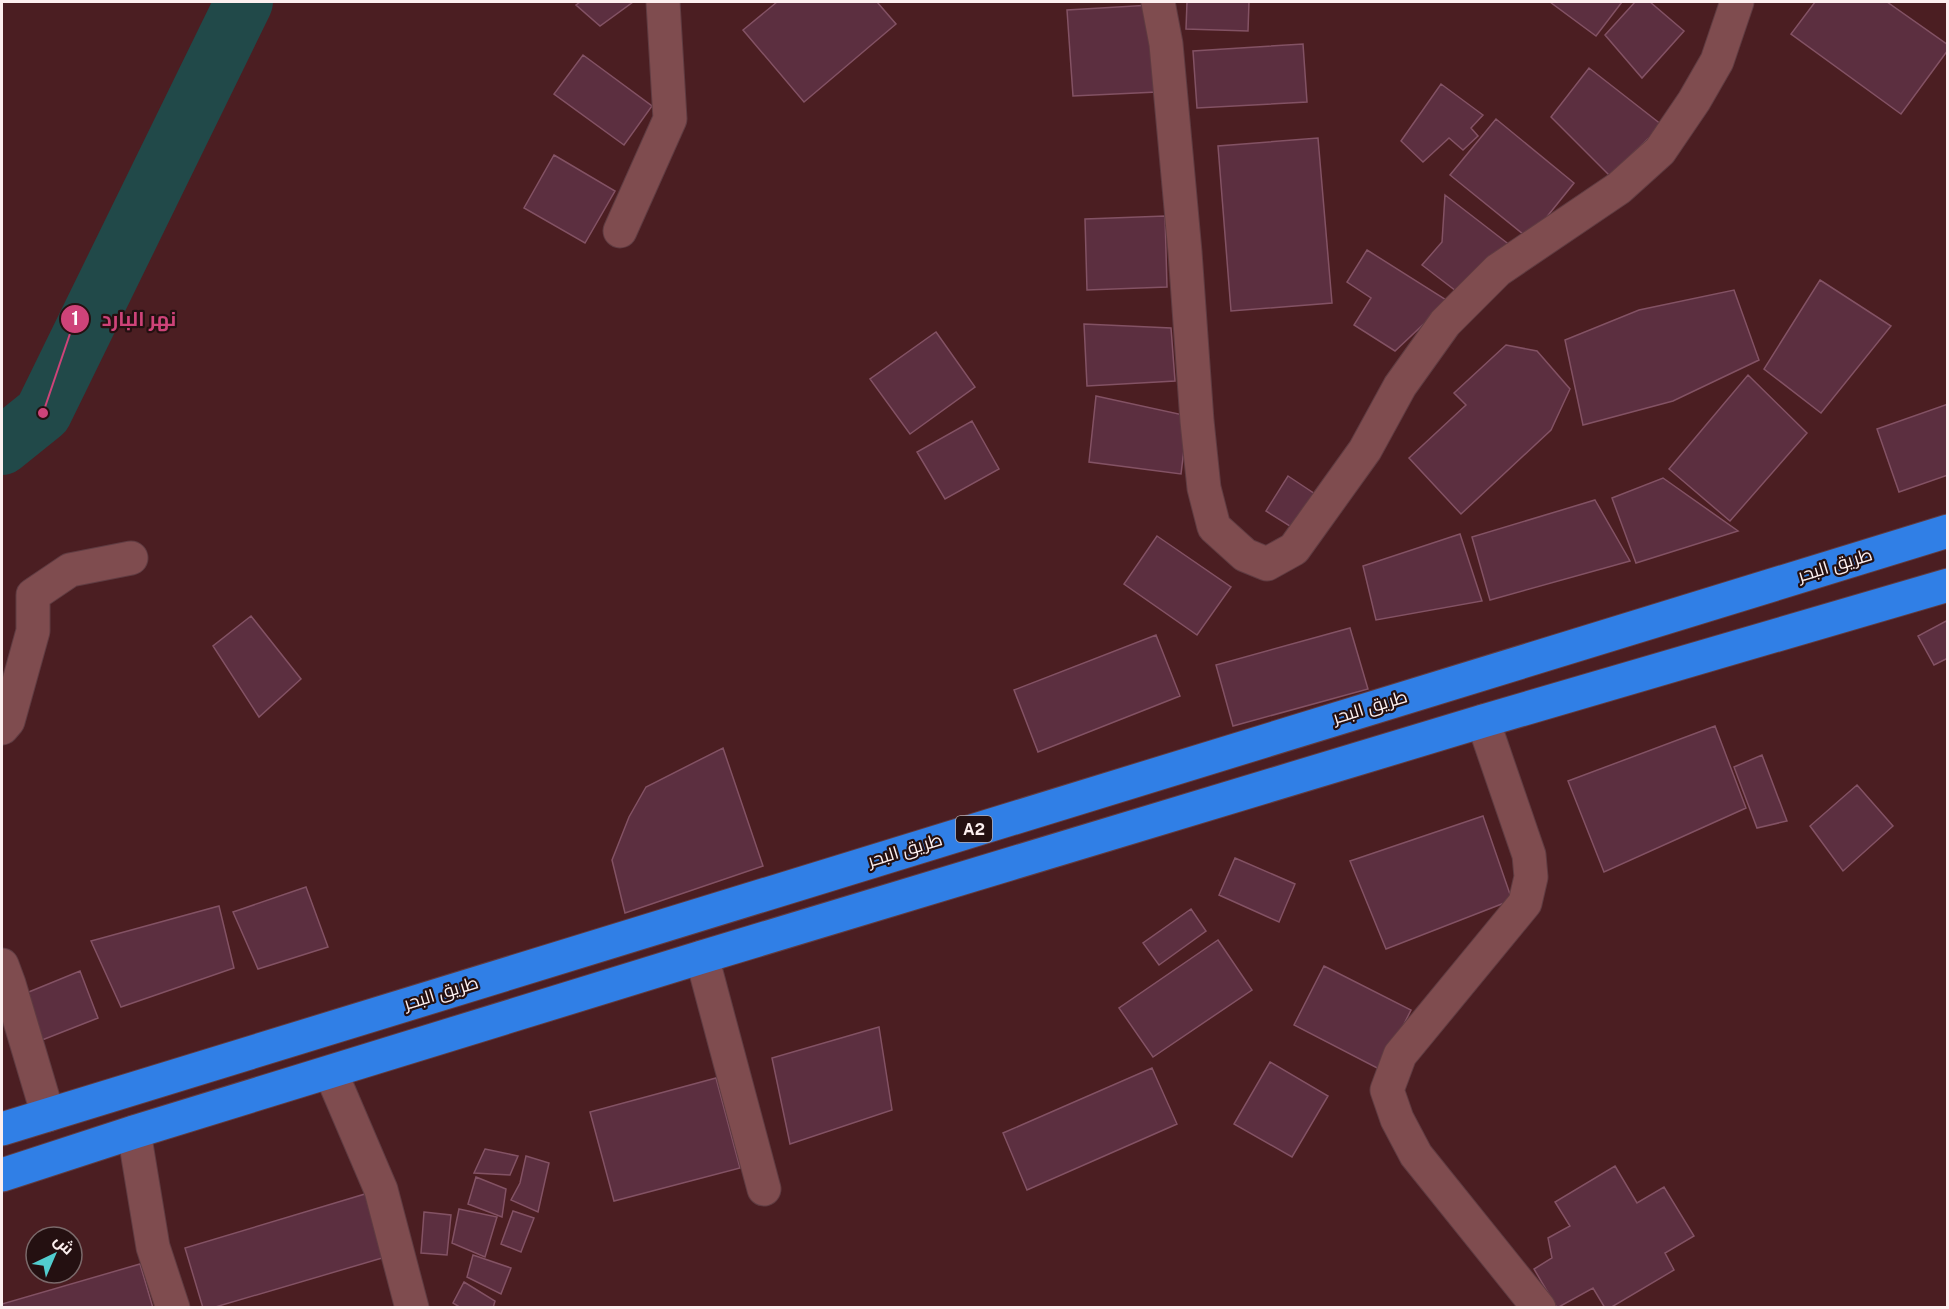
<svg xmlns="http://www.w3.org/2000/svg" width="1949" height="1309" viewBox="0 0 1949 1309" font-family="'Public Sans',Cairo,sans-serif">
<style>
.lines{fill:none;stroke-linecap:round;stroke-linejoin:round}
.river{stroke:#214949;stroke-width:58}
.building{fill:#5c2f40;stroke:#835264;stroke-width:1.5}
.minor-casing{stroke:#603c42;stroke-width:35}
.highway-casing{stroke:#603c42;stroke-width:35}
.minor{stroke:#7f4c4f;stroke-width:33}
.highway{stroke:#307fe6;stroke-width:33}
.labels{text-anchor:middle;stroke-width:4.5;stroke-linejoin:round;paint-order:stroke}
.shield{fill:#241011;stroke:#bbacac;stroke-width:1.5}
.shield-label{font-size:16px;font-weight:bold;fill:#fcefef}
.street-label{font-size:18px;fill:#fcefef;stroke:#241011}
.leader{fill:none;stroke:#ce4379;stroke-width:2}
.callout-dot{fill:#ce4379;stroke:#241011;stroke-width:2}
.mark-label{font-size:18px;text-anchor:middle;font-weight:bold;fill:#fff}
.callout-label{font-size:20px;text-anchor:middle;font-weight:bold;fill:#ce4379;stroke:#241011;stroke-width:4.5;stroke-linejoin:round;paint-order:stroke}
</style>
<rect width="100%" height="100%" fill="#4b1e22"/>
<g class="lines">
<!-- river -->
<path class="river" d="M2 446 43 413 244 2"/>
</g>
<!-- building -->
<path class="building" d="M580 2H633L600 26 576 5Z
M777 2H877L896 24 804 102 743 30Z
M1187 2H1249L1248 31 1186 29Z
M1550 2H1622L1596 36Z
M1635 2H1650L1684 31 1642 78 1605 35Z
M1815 2H1887L1948 45V50L1901 114 1791 34Z
M1151 5 1157 92 1073 96 1067 10Z
M1303 44 1307 102 1197 108 1193 51Z
M583 55 652 106 624 145 554 94Z
M1589 68 1662 125 1610 176 1551 117Z
M1441 84 1483 115 1471 128 1478 136 1463 150 1449 138 1423 162 1401 141Z
M1496 119 1574 183 1529 239 1450 175Z
M1318 138 1332 303 1231 311 1218 146Z
M554 155 615 191 585 243 524 208Z
M1445 195 1511 246 1460 294 1422 265 1442 242Z
M1165 216 1167 287 1087 290 1085 219Z
M1367 250 1448 301 1395 351 1354 325 1371 298 1347 282Z
M1820 280 1891 326 1821 413 1764 369Z
M1734 290 1759 360 1673 401 1583 425 1565 340 1639 310Z
M1084 324 1171 328 1175 381 1087 386Z
M936 332 975 387 910 434 870 379Z
M1506 345 1537 351 1570 389 1551 430 1461 514 1409 458 1466 405 1454 393Z
M1748 375 1807 433 1730 521 1669 469Z
M1096 396 1188 416 1181 474 1089 462Z
M1948 404V475L1899 492 1877 429Z
M972 421 999 469 945 499 917 452Z
M1288 476 1315 494 1293 528 1266 511Z
M1663 478 1738 531 1636 563 1612 498Z
M1595 500 1630 561 1490 600 1472 537Z
M1460 534 1482 601 1376 620 1363 566Z
M1157 536 1231 587 1197 635 1124 584Z
M251 616 301 679 259 717 213 646Z
M1948 620V658L1934 665 1918 636Z
M1350 628 1368 689 1233 726 1216 665Z
M1156 635 1180 696 1038 752 1014 690Z
M1715 726 1746 808 1604 872 1568 781Z
M723 748 763 866 625 913 612 860 629 817 646 787Z
M1762 755 1787 821 1757 828 1734 767Z
M1857 785 1893 826 1843 871 1810 826Z
M1483 816 1512 900 1386 949 1350 861Z
M1235 858 1295 884 1279 922 1219 895Z
M306 887 328 947 258 969 233 912Z
M219 906 234 968 121 1007 91 941Z
M1191 909 1206 931 1159 965 1143 943Z
M1218 940 1252 990 1153 1057 1119 1008Z
M1324 966 1411 1010 1381 1070 1294 1025Z
M80 971 98 1018 37 1042 19 996Z
M879 1027 892 1110 790 1144 772 1058Z
M1270 1062 1328 1096 1292 1157 1234 1124Z
M1152 1068 1177 1124 1027 1190 1003 1133Z
M716 1078 740 1168 614 1201 590 1112Z
M485 1149 518 1156 510 1175 474 1173Z
M526 1156 549 1163 538 1212 511 1200 520 1183Z
M1615 1166 1637 1203 1664 1187 1694 1236 1665 1253 1674 1270 1610 1308H1605L1593 1288 1557 1308 1534 1269 1552 1258 1548 1238 1570 1226 1555 1202Z
M476 1177 506 1189 502 1217 468 1204Z
M365 1194 389 1256 212 1308H203L185 1248Z
M459 1209 497 1217 485 1257 452 1243Z
M513 1211 534 1218 521 1252 501 1244Z
M424 1212 451 1215 447 1255 421 1253Z
M473 1255 511 1268 501 1294 467 1277Z
M140 1264 153 1308H2V1304Z
M464 1282 495 1301 493 1308H461L453 1303Z"/>
<g class="lines">
<!-- minor casing -->
<g class="minor-casing">
<path id="minor" d="M1158 2 1166 44 1185 252 1197 421 1204 488 1214 527 1245 555 1267 564 1294 549 1365 450 1400 386 1445 323 1498 270 1619 188 1660 151 1694 101 1717 61 1737 2
M620 231 670 119 663 2
M1483 721 1529 855 1531 877 1525 903 1400 1055 1387 1090 1397 1119 1416 1155 1539 1308
M2 728 8 721 33 631V595L70 570 131 558
M702 957 764 1189
M2 965 9 984 48 1115
M331 1073 381 1190 412 1308
M134 1132 153 1247 173 1308"/>
</g>
<!-- highway casing -->
<g class="highway-casing">
<path id="highway" d="M2 1129 1948 531
M2 1175 134 1132 702 957 1483 721 1948 585"/>
</g>
<!-- minor -->
<use href="#minor" class="minor"/>
<!-- highway -->
<use href="#highway" class="highway"/>
</g>
<g class="labels">
<!-- shield labels -->
<rect class="shield" x="956" y="816" width="36" height="26" rx="4.5"/>
<g class="shield-label">
<text x="974" y="835">A2</text>
</g>
<!-- street labels -->
<g class="street-label">
<text transform="translate(1835 565) rotate(-17)" y="6">طريق البحر</text>
<text transform="translate(1370 707) rotate(-17)" y="6">طريق البحر</text>
<text transform="translate(905 850) rotate(-17)" y="6">طريق البحر</text>
<text transform="translate(441 993) rotate(-17)" y="6">طريق البحر</text>
</g>
</g>
<!-- callouts -->
<path class="leader" d="M43 413L75 319"/>
<g class="callout-dot">
<circle cx="43" cy="413" r="6"/>
<circle cx="75" cy="319" r="15"/>
</g>
<g class="mark-label">
<text x="75" y="325">1</text>
</g>
<g class="callout-label">
<text x="139" y="326">نهر البارد</text>
</g>
<!-- border -->
<rect width="1949" height="1309" fill="none" stroke="#fcefef" stroke-width="6"/>
<!-- north arrow -->
<g transform="translate(54 1255) rotate(44)"><circle r="28" fill="#241011" stroke="#7a696a" stroke-width="1.5"/>
<path d="M0-4.5L10 22L0 15L-10 22Z" fill="#52cdcf"/>
<text y="-9" font-size="16" font-weight="bold" text-anchor="middle" fill="#fcefef">ش</text>
</g>
</svg>
